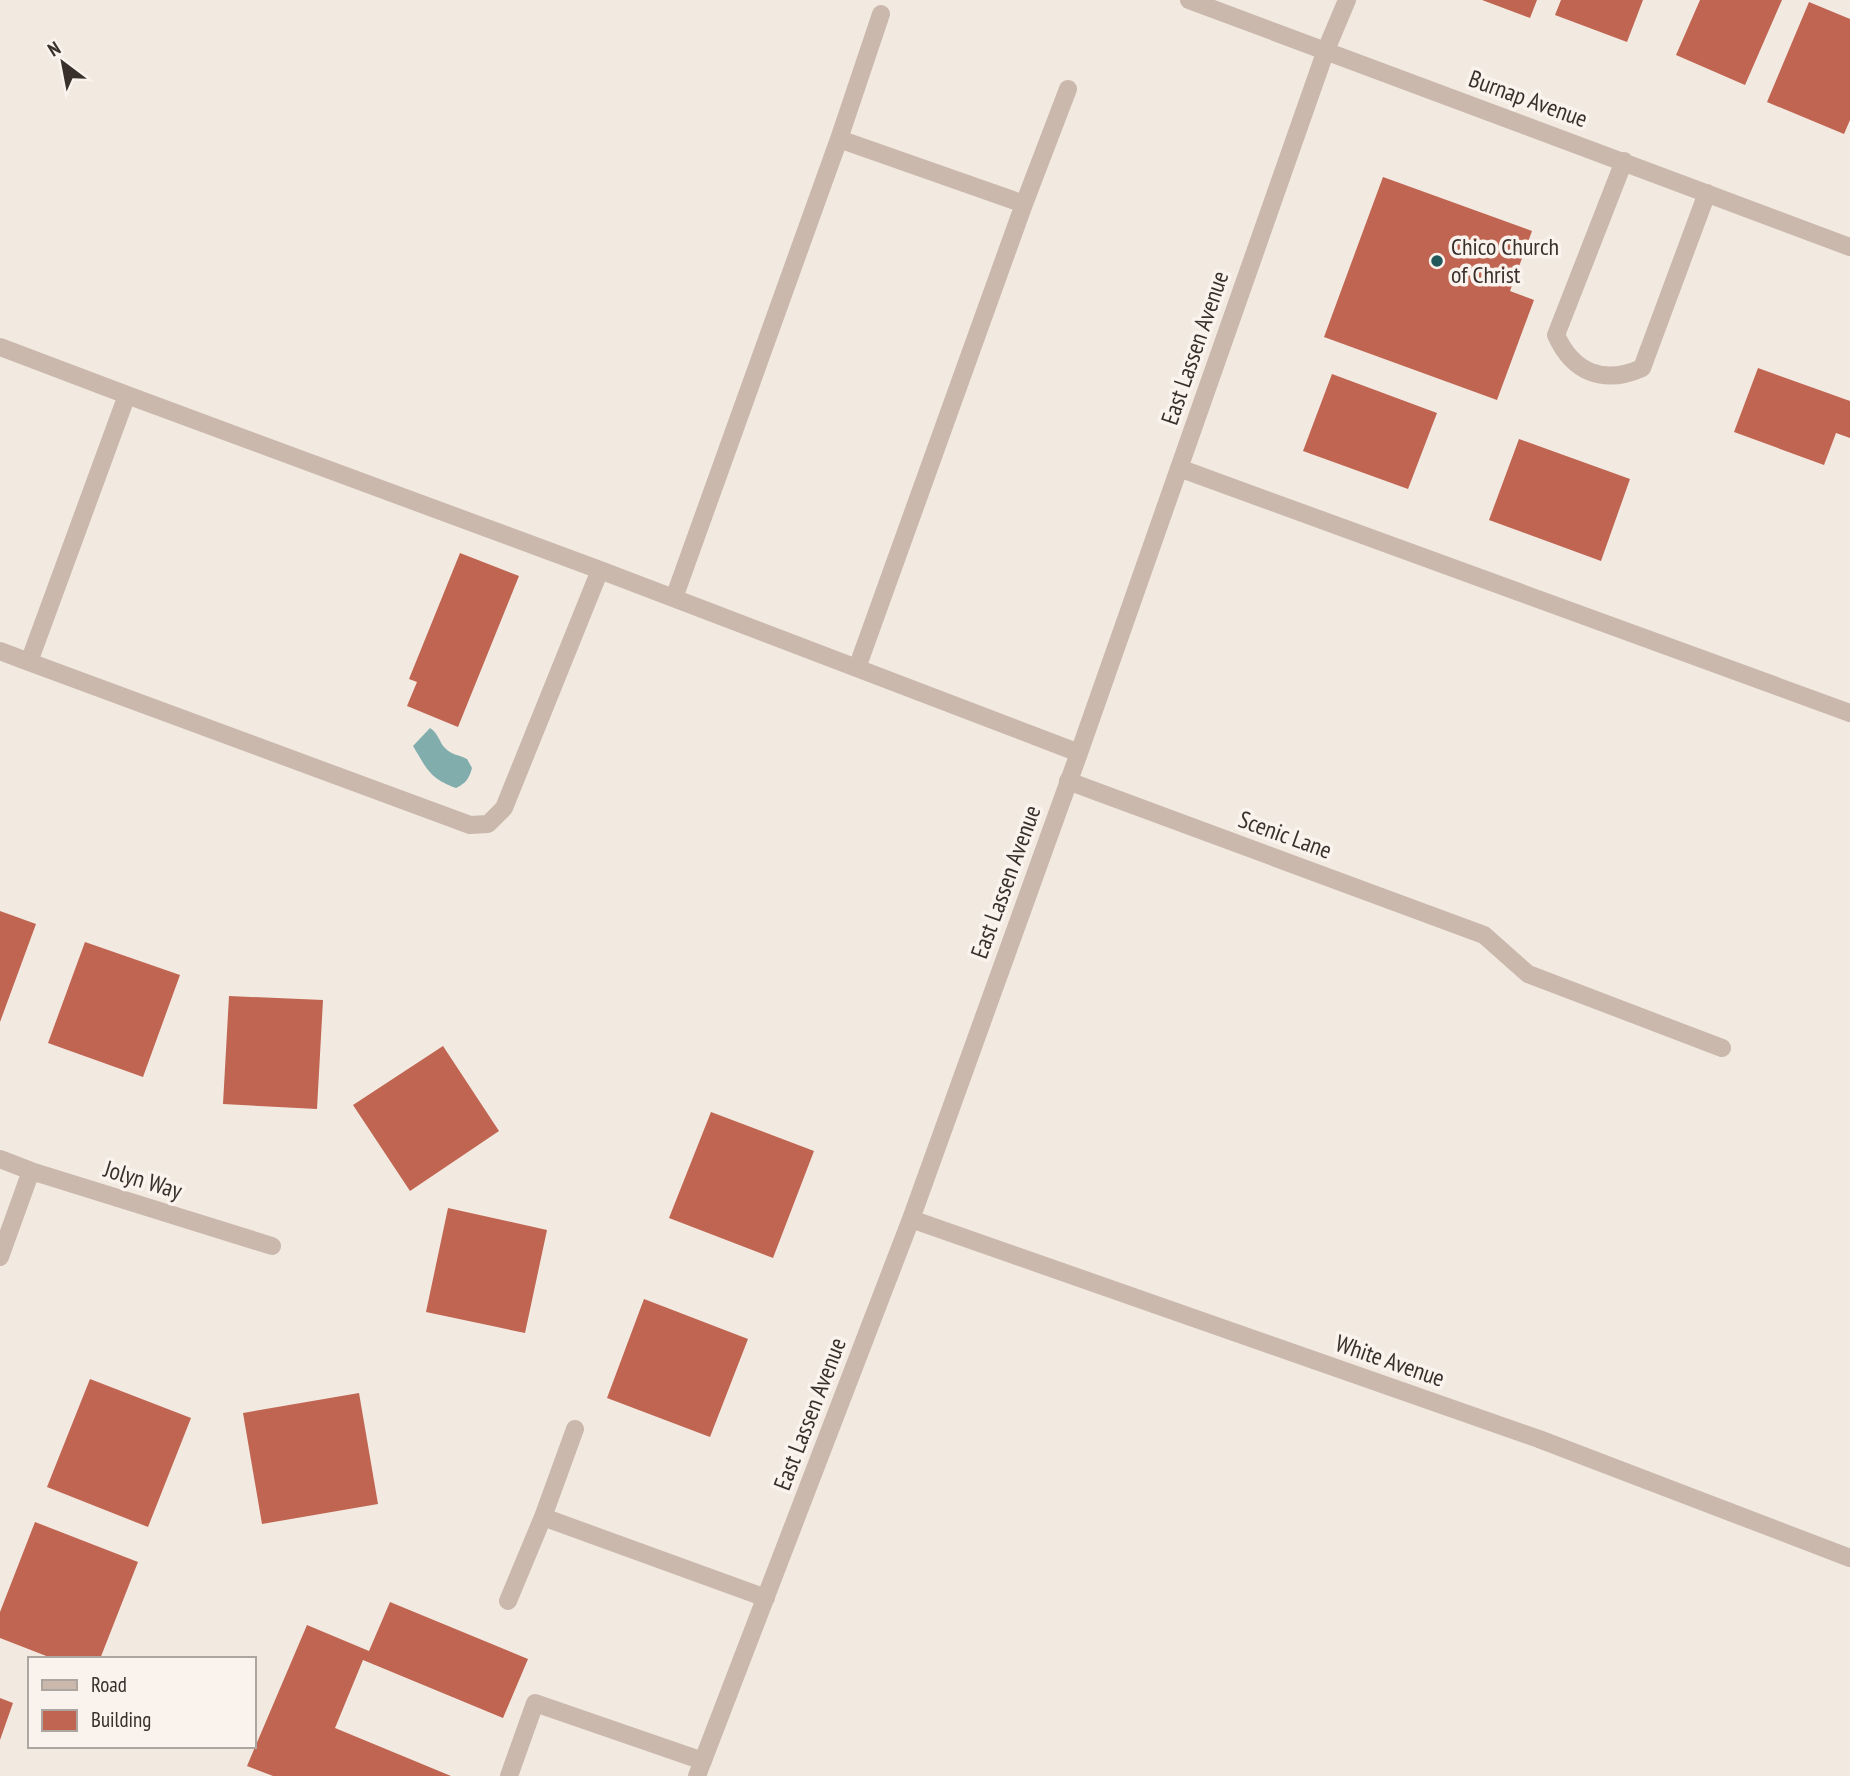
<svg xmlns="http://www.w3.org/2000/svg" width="1850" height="1776" viewBox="0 0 1850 1776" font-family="'PT Sans Narrow',sans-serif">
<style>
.water{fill:#81aead}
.building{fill:#c06551}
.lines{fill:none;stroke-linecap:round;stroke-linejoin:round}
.minor{stroke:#cab8ad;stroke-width:18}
.poi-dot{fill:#225859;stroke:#faf3ed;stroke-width:2.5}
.labels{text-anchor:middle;stroke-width:7;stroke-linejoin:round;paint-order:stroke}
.street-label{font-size:24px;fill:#392f2b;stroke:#faf3ed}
.poi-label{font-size:24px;fill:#392f2b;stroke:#faf3ed;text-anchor:start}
</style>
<rect width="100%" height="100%" fill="#f2e9e1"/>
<!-- water -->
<path class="water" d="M430 728C439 734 439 742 445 748 451 755 460 755 467 759L472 768C469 779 466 783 456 788 429 778 427 769 413 746Z"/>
<!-- building -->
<path class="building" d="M1482 0H1537L1530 18Z
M1561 0H1643L1627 42 1555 15Z
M1700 0H1782L1745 85 1676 55Z
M1809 2 1850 19V120L1844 134 1767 102Z
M1383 177 1532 231 1510 291 1534 300 1497 400 1324 337Z
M1758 368 1850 401V438L1836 433 1824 465 1734 432Z
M1332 374 1437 413 1408 489 1303 451Z
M1519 439 1630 479 1601 561 1489 520Z
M460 553 519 576 458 727 407 706 417 682 409 679Z
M0 911 36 924 0 1022Z
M85 942 180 975 143 1077 48 1043Z
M229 996 323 1000 317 1109 223 1104Z
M443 1046 499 1131 410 1191 353 1105Z
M711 1112 814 1151 773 1258 669 1218Z
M448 1208 547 1230 525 1333 426 1312Z
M644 1299 748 1339 710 1437 607 1398Z
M90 1379 191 1418 148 1527 47 1487Z
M359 1393 378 1504 262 1524 243 1413Z
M35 1522 138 1562 100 1659H54L0 1638V1612Z
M390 1602 528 1659 503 1718 363 1660 335 1728 451 1776H273L247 1766 307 1625 369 1651Z
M0 1698 13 1703 0 1740Z"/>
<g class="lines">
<!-- minor -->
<path class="minor" d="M1189 0 1850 247
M839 139 881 14
M1624 161 1556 335C1573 373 1604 385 1642 368L1707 193
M1024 204 1068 89
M0 347 127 395
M1179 468 1850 713
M600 570 504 808 488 824 470 825 29 662 127 395 600 570 1079 753
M674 598 839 139 1024 204 857 668
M0 651 29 662
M1068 781 1484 935 1528 974 1722 1048
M0 1159 31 1171 272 1246
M911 1219 1539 1439 1850 1558
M0 1257 31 1171
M543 1517 575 1429
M508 1601 543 1517 766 1598
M509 1776 535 1703 703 1761
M697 1776 911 1219 1079 753 1326 50 1347 0"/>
</g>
<!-- markers -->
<circle class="poi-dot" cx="1437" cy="261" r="7"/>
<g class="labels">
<!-- street labels -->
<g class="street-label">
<text transform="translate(1528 99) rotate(20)" y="8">Burnap Avenue</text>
<text transform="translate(1195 348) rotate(-71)" y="8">East Lassen Avenue</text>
<text transform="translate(1285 835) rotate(20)" y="8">Scenic Lane</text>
<text transform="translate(1006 882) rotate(-70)" y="8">East Lassen Avenue</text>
<text transform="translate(143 1180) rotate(17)" y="8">Jolyn Way</text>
<text transform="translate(1390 1361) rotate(19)" y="8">White Avenue</text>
<text transform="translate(810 1414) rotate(-69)" y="8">East Lassen Avenue</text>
</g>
<!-- poi labels -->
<g class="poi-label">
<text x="1451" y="255">Chico Church<tspan x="1451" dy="28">of Christ</tspan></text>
</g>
</g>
<!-- legend -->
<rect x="28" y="1657" width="228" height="91" fill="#faf3ed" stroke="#ada59f" stroke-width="2"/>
<rect x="42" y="1680" width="35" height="10" fill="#cab8ad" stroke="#ada59f" stroke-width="2"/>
<text x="91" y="1692" font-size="21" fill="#392f2b">Road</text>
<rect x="42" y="1710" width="35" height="21" fill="#c06551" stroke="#ada59f" stroke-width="2"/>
<text x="91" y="1727" font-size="21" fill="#392f2b">Building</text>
<!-- north arrow -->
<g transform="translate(63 63) rotate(328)" stroke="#faf3ed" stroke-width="5" paint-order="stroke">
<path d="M0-5L12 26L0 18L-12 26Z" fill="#392f2b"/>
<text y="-10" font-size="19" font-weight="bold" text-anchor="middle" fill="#392f2b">N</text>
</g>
</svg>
